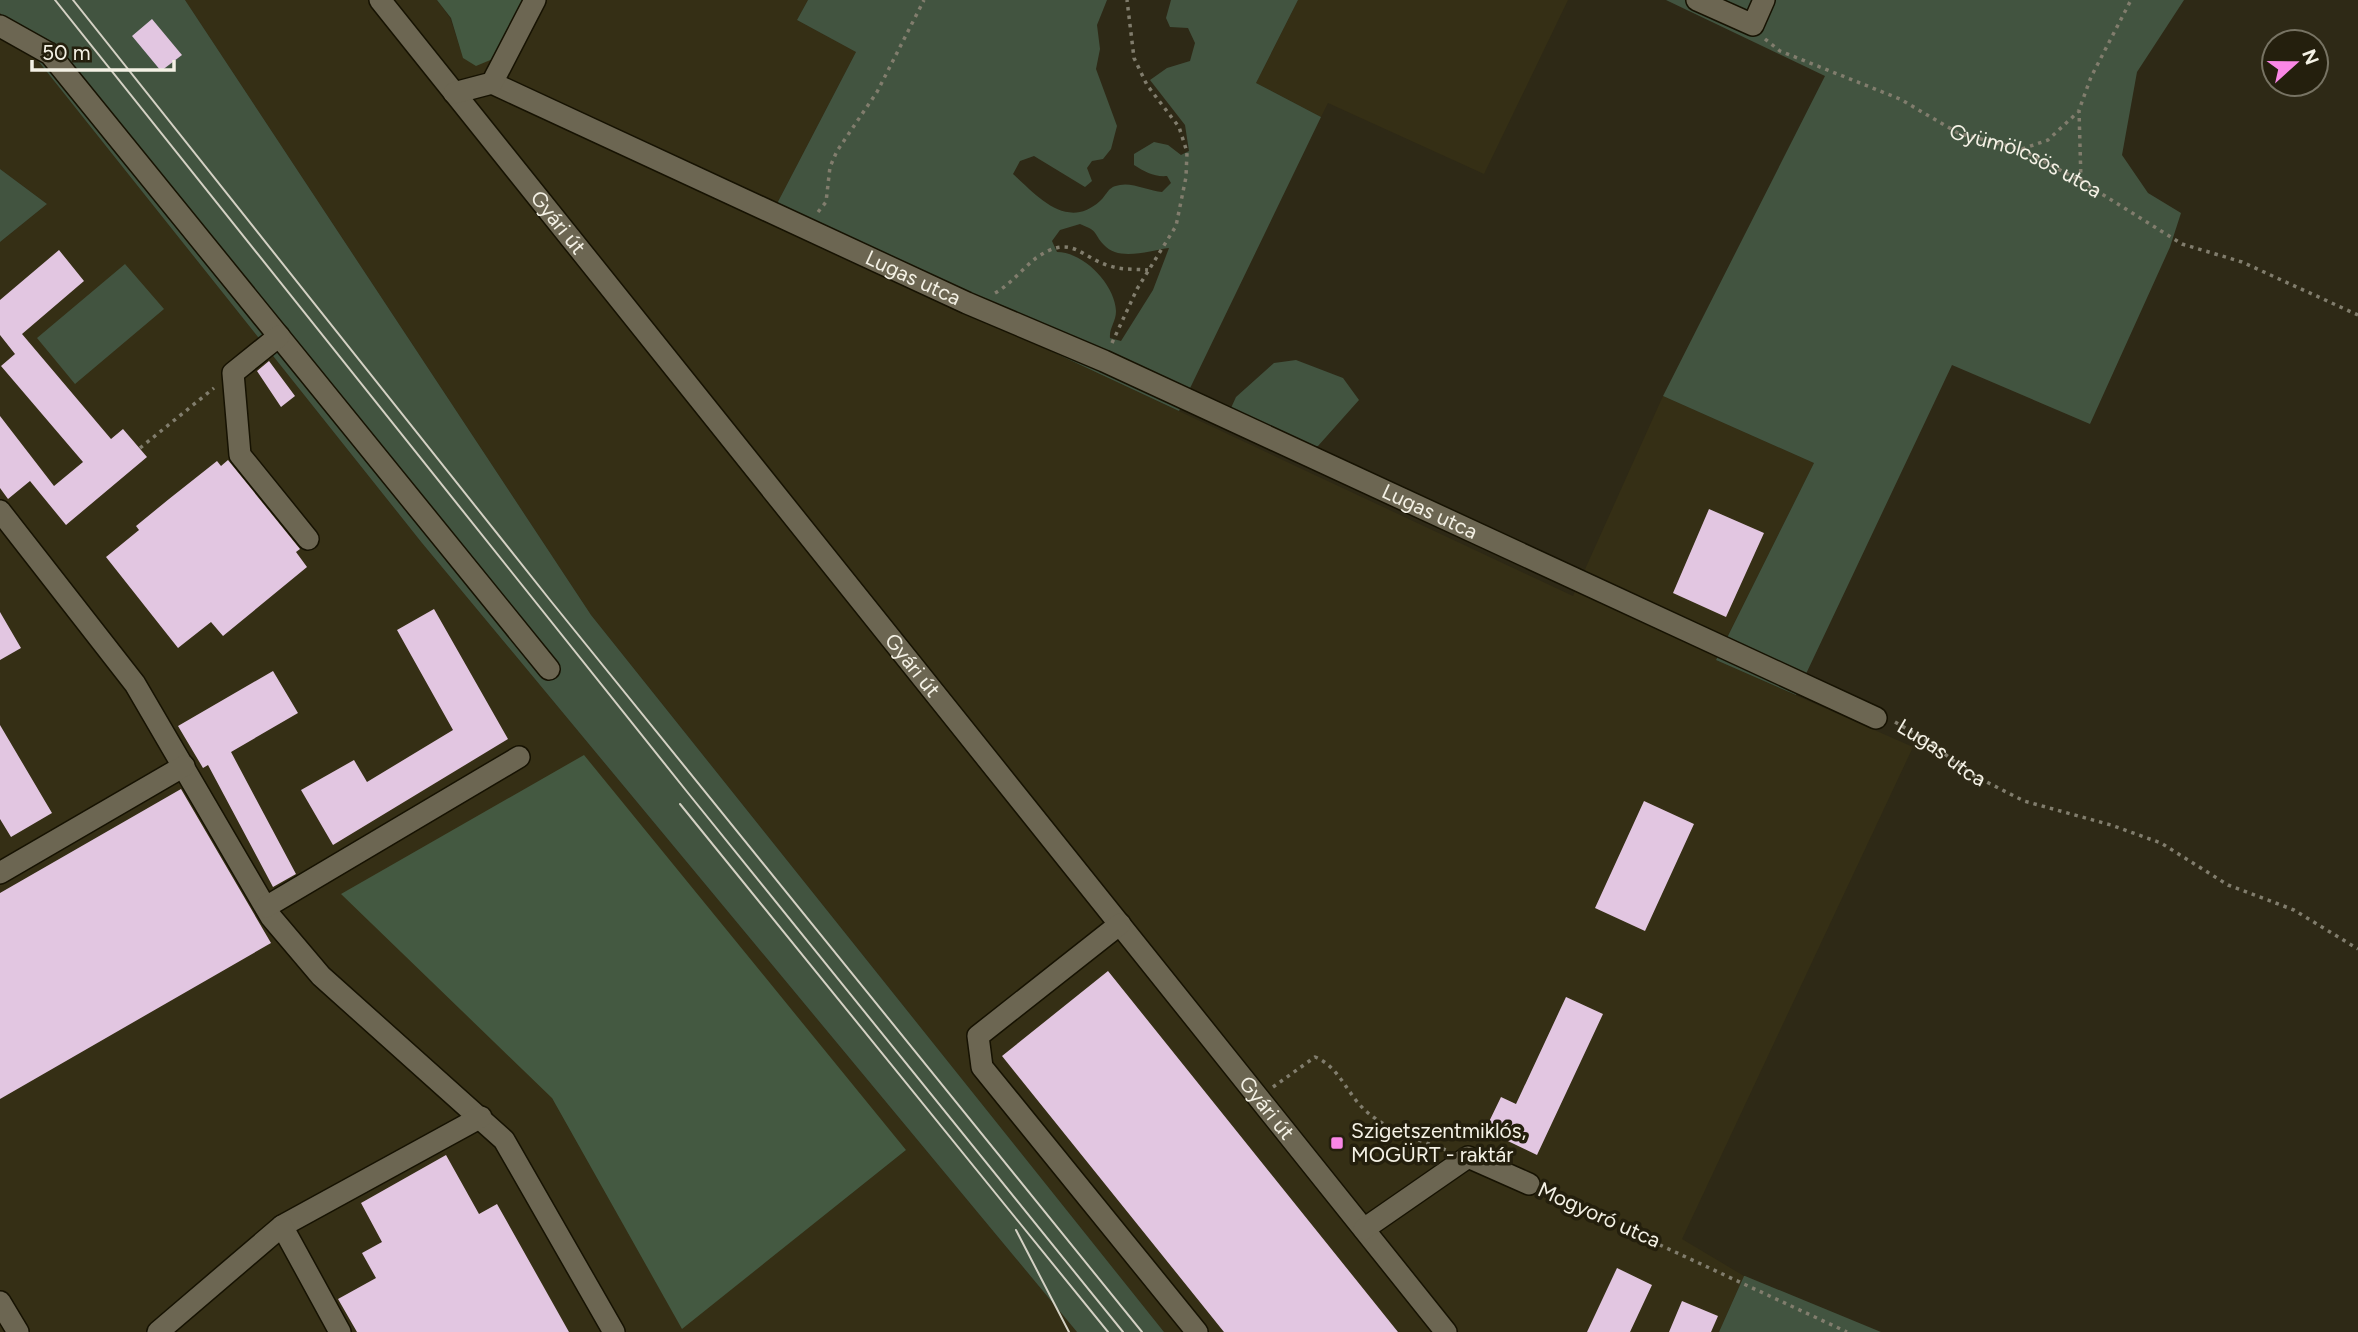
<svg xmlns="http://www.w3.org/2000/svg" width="2358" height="1332" viewBox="0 0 2358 1332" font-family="Figtree,sans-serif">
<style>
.built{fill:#352f15;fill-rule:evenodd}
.green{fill:#425440;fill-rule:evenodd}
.forest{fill:#445941}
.building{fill:#e2c6e1}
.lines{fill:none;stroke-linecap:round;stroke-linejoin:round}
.minor-casing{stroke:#161202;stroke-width:24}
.path{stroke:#817d6d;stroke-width:3.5;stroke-dasharray:3.5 5;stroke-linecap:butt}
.minor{stroke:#6c6652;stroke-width:21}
.tram{stroke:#d4d1c4;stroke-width:2}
.poi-dot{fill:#fa87e6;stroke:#241f0d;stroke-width:2.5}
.labels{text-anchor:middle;stroke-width:7;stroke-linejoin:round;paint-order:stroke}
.street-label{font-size:21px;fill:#f4f1e5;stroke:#241f0d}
.poi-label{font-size:21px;fill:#f4f1e5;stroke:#241f0d;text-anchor:start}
</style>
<rect width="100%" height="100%" fill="#2e2916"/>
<!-- built -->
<path class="built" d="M185 0H437L450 18 463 57 529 0H808L797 20 856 52 769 219 1573 596 1663 396 1814 463 1716 660 1913 747 1682 1239 1744 1276 1719 1332H1164L591 615Z
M1298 0H1568L1484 174 1328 103 1321 117 1256 83Z
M0 13 422 543 1077 1332H0V242L47 204 0 169ZM552 1098 906 1150 682 1328Z"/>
<!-- green -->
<path class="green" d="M0 0H185L591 615 1164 1332H1077L422 543 0 13Z
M808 0H1107L1097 25 1100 49 1096 69 1117 126 1111 149 1103 159 1092 161 1087 168 1092 181 1085 187 1034 156 1020 161 1013 174C1037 196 1067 231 1100 201 1108 194 1107 187 1120 185 1131 182 1150 191 1162 192L1171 183 1167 176C1154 177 1145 172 1134 165V154L1154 142 1168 145 1181 155 1189 151 1185 125 1150 80 1167 68 1190 61 1195 43 1188 28 1170 27 1166 18 1171 0H1298L1256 83 1321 117 1179 411 769 219 856 52 797 20ZM1080 224C1100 232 1092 232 1104 245 1119 262 1151 250 1169 248L1153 290 1121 341 1110 338C1109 328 1116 322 1116 311 1115 285 1084 252 1057 252L1052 241 1060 230Z
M1666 0H2184L2137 72 2122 155 2148 193 2181 213 2170 247 2090 424 1952 365 1796 695 1716 660 1814 463 1663 396 1825 76Z
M0 169 47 204 0 242Z
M125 264 164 309 75 384 37 338Z
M1296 360 1343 378 1359 400 1318 446C1289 450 1253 426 1231 408L1236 397 1274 363Z
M1744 1276H1745L1881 1332H1719Z"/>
<!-- forest -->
<path class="forest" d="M437 0H529L500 56 476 66 463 58 451 18Z
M584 755 906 1150 682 1329 552 1098 341 894Z"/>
<!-- building -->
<path class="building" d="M152 19 182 55 161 71 132 36Z
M59 250 84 281 22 334 111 439 123 429 147 457 66 525 30 481 8 499 0 488V416L54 486 83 462 1 366 15 354 0 335V300Z
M269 361 295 396 281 407 257 371Z
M228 460 300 549 296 552 307 567 223 636 211 622 178 648 106 557 139 530 136 526 169 499 217 461 221 466Z
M1709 509 1764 533 1726 617 1673 593Z
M434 609 508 739 333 845 301 790 354 760 367 782 453 730 397 630Z
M0 612 21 648 0 660Z
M273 671 298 713 231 752 296 874 273 887 208 765 203 768 178 726Z
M0 725 52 813 11 837 0 819Z
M181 789 271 943 0 1099V893Z
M1644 801 1694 824 1645 931 1595 908Z
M1108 971 1398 1332H1224L1002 1056Z
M1566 997 1603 1014 1537 1155 1485 1130 1501 1097 1516 1104Z
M446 1155 479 1214 497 1204 569 1332H357L338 1299 376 1278 362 1253 382 1242 361 1203Z
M1617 1268 1652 1285 1630 1332H1587Z
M1682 1301 1718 1316 1711 1332H1669Z"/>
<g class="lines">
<!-- minor casing -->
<g class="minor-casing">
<g id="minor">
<path id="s3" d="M380 0 1446 1332"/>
<path d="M1697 0 1753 25 1764 0"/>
<path d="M0 26 50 54 549 669"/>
<path id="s4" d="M492 83 967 303 1104 361 1876 718"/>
<path d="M454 93 492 83 535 0"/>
<path d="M279 336 233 373 240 455 308 539"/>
<path d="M0 511 135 684 271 917 321 976 504 1140 614 1332"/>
<path d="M0 873 184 766"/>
<path d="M266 907 519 757"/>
<path d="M1120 924 978 1036 982 1067 1197 1332"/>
<path d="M282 1226 481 1117"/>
<path d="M1364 1229 1468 1157 1529 1184"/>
<path d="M0 1302 18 1332"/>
<path d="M158 1332 282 1226 340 1332"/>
</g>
</g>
<!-- path -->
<g class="path">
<path id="s1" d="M1765 39 1780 51 1900 99 1958 133 2020 149 2081 181 2182 244 2242 262 2358 315"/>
<path d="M2022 149 2048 140 2078 112"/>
<path d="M2081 181 2079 110 2091 77 2131 0"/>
<path d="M818 212 826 202 830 167 837 151 877 92 924 0"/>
<path d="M995 293C1011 284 1022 269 1036 258 1072 233 1079 257 1110 266 1122 270 1136 269 1148 270"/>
<path d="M1112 343 1137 289 1176 226 1186 177 1187 152 1179 127 1147 85 1134 58 1127 0"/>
<path d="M140 448 214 388"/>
<path id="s2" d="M1895 722 1929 742 1971 774 2024 801 2111 825 2161 843 2228 885 2294 910 2358 949"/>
<path d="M1273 1087 1315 1057C1340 1067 1347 1095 1367 1112 1389 1131 1419 1140 1446 1150"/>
<path d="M1544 1191 1847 1332"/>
</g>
<!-- minor -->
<use href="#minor" class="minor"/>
<!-- tram -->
<path class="tram" d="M55 0 688 793 1123 1332
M73 0 550 600 1142 1332
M680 804 1108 1332
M1016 1230 1069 1332"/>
</g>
<!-- markers -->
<rect class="poi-dot" x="1330" y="1136" width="14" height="14" rx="3.5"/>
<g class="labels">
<!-- street labels -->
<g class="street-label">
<text dy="7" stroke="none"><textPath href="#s1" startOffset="289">Gyümölcsös utca</textPath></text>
<text dy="7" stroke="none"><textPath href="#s3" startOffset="285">Gyári út</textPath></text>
<text dy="7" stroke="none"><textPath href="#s4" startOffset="464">Lugas utca</textPath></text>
<text dy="7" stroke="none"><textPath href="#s4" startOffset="1031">Lugas utca</textPath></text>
<text dy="7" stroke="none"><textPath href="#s3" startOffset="852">Gyári út</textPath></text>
<text dy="7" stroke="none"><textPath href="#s2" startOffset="56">Lugas utca</textPath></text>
<text dy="7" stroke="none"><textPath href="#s3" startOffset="1419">Gyári út</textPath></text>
<text transform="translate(1599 1215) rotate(24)" y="7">Mogyoró utca</text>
</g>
<!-- poi labels -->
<g class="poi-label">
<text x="1351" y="1138">Szigetszentmiklós,<tspan x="1351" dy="24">MOGÜRT - raktár</tspan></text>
</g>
</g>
<!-- north arrow -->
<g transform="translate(2295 63) rotate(69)"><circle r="33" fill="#241f0d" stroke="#777363" stroke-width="2"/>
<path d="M0-5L12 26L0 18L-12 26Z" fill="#fa87e6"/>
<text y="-10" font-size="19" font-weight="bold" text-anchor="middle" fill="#f4f1e5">N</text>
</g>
<!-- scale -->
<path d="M32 60v10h142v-10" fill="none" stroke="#f4f1e5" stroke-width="3.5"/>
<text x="42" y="60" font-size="21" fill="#f4f1e5" stroke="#241f0d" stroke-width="5" paint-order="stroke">50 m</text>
</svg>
